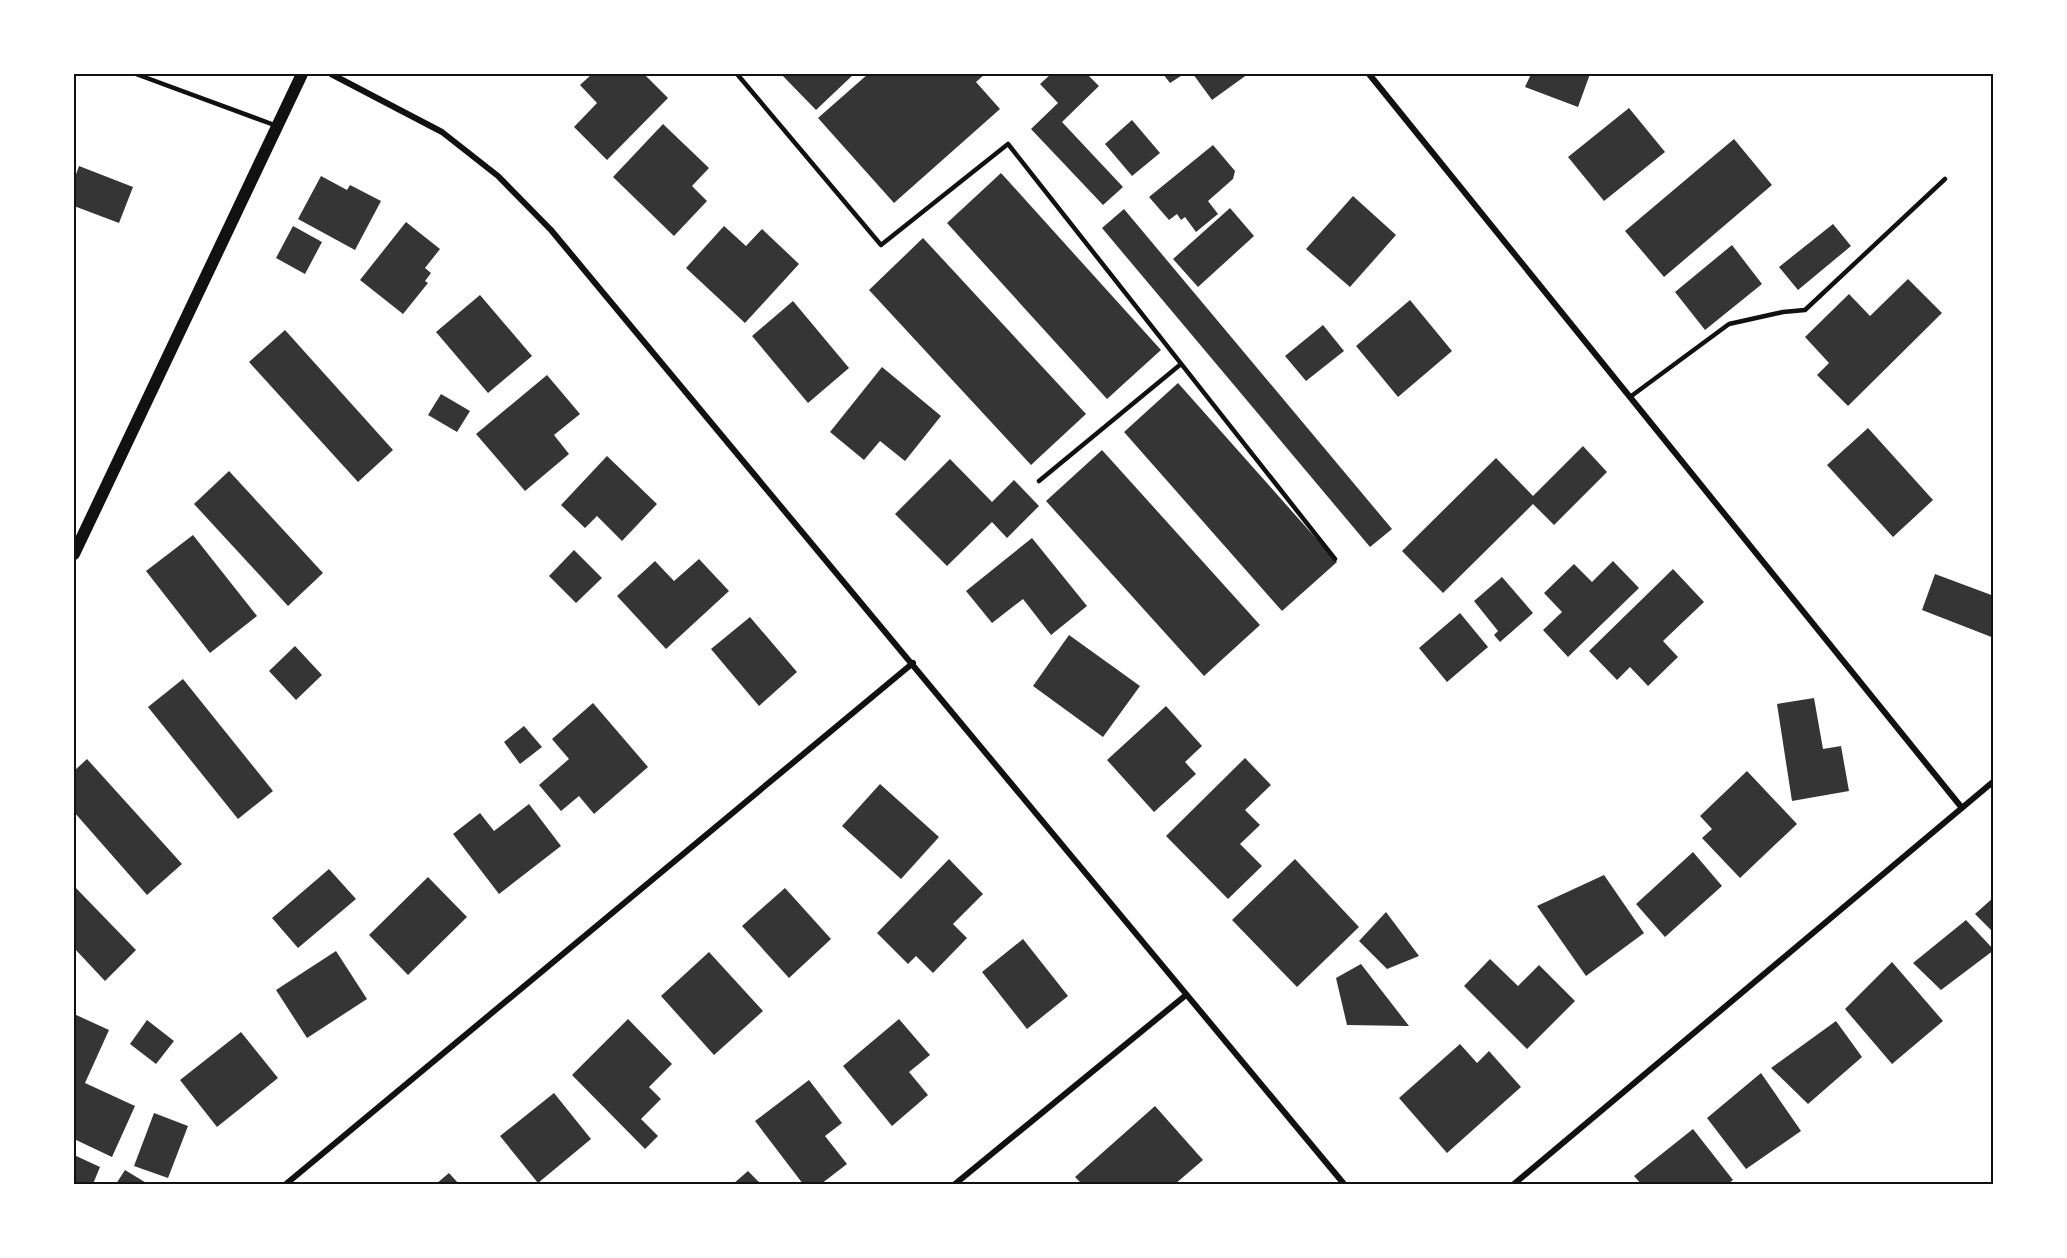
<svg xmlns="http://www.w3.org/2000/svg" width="2067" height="1258" viewBox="0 0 2067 1258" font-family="'Times New Roman',serif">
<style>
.building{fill:#353535}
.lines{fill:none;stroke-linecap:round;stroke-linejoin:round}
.service{stroke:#111;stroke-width:4.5}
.minor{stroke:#111;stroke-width:6}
.secondary{stroke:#111;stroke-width:12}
.neatline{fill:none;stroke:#111;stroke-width:2}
</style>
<rect width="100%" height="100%" fill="#fff"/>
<!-- building -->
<path class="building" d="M592 74H644L668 98 607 160 574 127 597 103 580 85Z
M781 74H854L816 110Z
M868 74H985L976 82 1000 109 894 203 818 118Z
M1051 74H1087L1099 86 1062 122 1123 187 1103 205 1031 129 1058 103 1040 84Z
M1163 74H1184L1170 83Z
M1193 74H1248L1212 100Z
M1531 74H1590L1578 107 1525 87Z
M1629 108 1665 152 1604 201 1568 157Z
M1132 120 1160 153 1132 176 1105 144Z
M663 124 709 168 692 186 707 201 674 236 613 177Z
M1734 139 1772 185 1664 277 1625 231Z
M1213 145 1235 171 1233 179 1208 201 1218 214 1196 232 1185 217 1181 220 1177 214 1169 220 1149 197Z
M79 166 133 187 119 223 74 206V180Z
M1001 173 1161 350 1107 399 947 223Z
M321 176 347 190 350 185 381 201 355 250 298 219Z
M1353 196 1396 235 1350 287 1306 249Z
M1230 208 1254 236 1198 287 1173 259Z
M1124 209 1392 529 1370 547 1102 228Z
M406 222 440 249 425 268 431 273 425 281 428 283 403 314 360 280Z
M1833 224 1851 246 1798 290 1779 267Z
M293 226 322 242 305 274 276 258Z
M724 226 746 246 762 229 799 264 745 323 686 268Z
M923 238 1086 414 1031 465 869 290Z
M1732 245 1762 284 1705 330 1675 292Z
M1908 279 1942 313 1848 406 1817 375 1829 363 1805 337 1849 294 1870 316Z
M480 295 532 356 488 393 436 332Z
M1410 300 1452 351 1398 397 1356 346Z
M793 301 849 368 808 403 752 336Z
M1323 325 1344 351 1306 381 1285 356Z
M285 330 393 450 358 482 249 362Z
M882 367 941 416 905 461 880 441 864 460 830 432Z
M547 375 580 414 554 435 569 454 525 491 476 434Z
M1178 383 1337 562 1282 611 1124 432Z
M441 394 470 411 457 432 428 415Z
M1868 428 1933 500 1893 537 1827 465Z
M1583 446 1607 472 1554 525 1533 504 1443 593 1402 551 1496 458 1533 496Z
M1102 450 1260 625 1204 676 1046 501Z
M607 456 657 504 622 541 597 516 585 528 561 505Z
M950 459 992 502 1014 480 1039 506 1007 538 992 522 947 566 895 514Z
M229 471 323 573 288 606 194 504Z
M193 535 257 616 210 653 146 571Z
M1032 538 1087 606 1051 635 1023 599 992 623 966 591Z
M574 550 602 578 576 603 549 576Z
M699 559 729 591 666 649 617 596 655 561 674 581Z
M1613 561 1639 588 1568 657 1543 630 1562 612 1544 593 1574 564 1592 582Z
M1673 569 1704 602 1663 641 1678 657 1648 686 1630 667 1617 680 1589 651Z
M1935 574 1994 596V638L1922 610Z
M1502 577 1533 613 1500 642 1494 635 1498 631 1474 601Z
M1460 613 1488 647 1447 682 1419 648Z
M750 617 797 672 759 706 711 649Z
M1069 635 1140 686 1103 737 1033 686Z
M295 646 322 675 296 700 269 671Z
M183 679 273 791 238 819 148 707Z
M1814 698 1823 749 1841 746 1849 791 1792 801 1777 704Z
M593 703 648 767 594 814 579 796 561 811 539 785 569 759 552 739Z
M1166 706 1202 746 1185 762 1196 774 1154 812 1107 760Z
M524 726 542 747 520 764 504 742Z
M1245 758 1271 785 1245 810 1260 825 1240 844 1262 866 1228 899 1166 836Z
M87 759 182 864 147 895 74 812V771Z
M1747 771 1797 824 1740 878 1702 838 1712 829 1700 816Z
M880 784 939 837 901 879 842 826Z
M529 804 561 846 499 894 453 834 480 813 494 831Z
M1693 852 1722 886 1665 937 1636 904Z
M949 859 983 894 953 924 967 938 933 973 916 956 908 964 877 933Z
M1295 859 1359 927 1297 987 1232 920Z
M329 869 356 899 298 948 272 918Z
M1604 875 1644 933 1586 976 1537 906Z
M428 877 467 917 408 975 369 935Z
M74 886 136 950 105 981 74 948Z
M785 888 831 939 789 978 742 926Z
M1994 897V933L1975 914Z
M1386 912 1419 956 1387 969 1359 941Z
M1966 920 1994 950 1941 990 1913 963Z
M1023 939 1068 996 1027 1029 982 972Z
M336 951 367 999 307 1038 276 990Z
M709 952 763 1011 714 1055 661 996Z
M1490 959 1518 986 1539 965 1575 1001 1527 1049 1464 986Z
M1892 962 1943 1021 1892 1064 1845 1009Z
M1361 964 1409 1026 1347 1025 1336 978Z
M74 1014 109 1030 85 1083 135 1106 112 1157 74 1139Z
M628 1019 672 1064 649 1087 661 1099 641 1119 658 1136 645 1149 572 1075Z
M899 1019 930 1055 909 1072 928 1095 892 1126 843 1066Z
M147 1020 174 1041 156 1064 130 1044Z
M1836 1021 1862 1057 1808 1104 1771 1068Z
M241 1032 278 1078 217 1127 180 1080Z
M1460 1044 1477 1063 1489 1051 1521 1087 1447 1153 1399 1098Z
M1761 1073 1801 1131 1746 1169 1707 1118Z
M809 1080 842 1123 825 1136 847 1164 821 1184H803L755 1121Z
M554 1093 591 1139 538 1183 500 1136Z
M1155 1106 1203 1160 1175 1184H1082L1075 1177Z
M154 1113 188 1126 168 1178 134 1166Z
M1693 1129 1733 1180 1728 1184H1641L1634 1176Z
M74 1155 100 1167 93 1184H74Z
M125 1170 148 1184H116Z
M748 1171 761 1184H733Z
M449 1173 459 1184H436Z"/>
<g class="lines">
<!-- service -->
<path class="service" d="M136 74 277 126
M737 74 881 245 1008 144 1335 559
M1630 397 1729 324 1783 312 1805 310 1945 179
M1039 481 1181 364"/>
<!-- minor -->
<path class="minor" d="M331 74 442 132 498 176 551 230 1344 1184
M1369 74 1962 808
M286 1184 913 663
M955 1184 1186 995
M1514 1184 1994 781"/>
<!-- secondary -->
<path class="secondary" d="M74 554 302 74"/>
</g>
<!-- border -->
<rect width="2067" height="1258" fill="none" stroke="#ffffff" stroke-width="150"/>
<rect x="75" y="75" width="1917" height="1108" class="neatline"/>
</svg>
